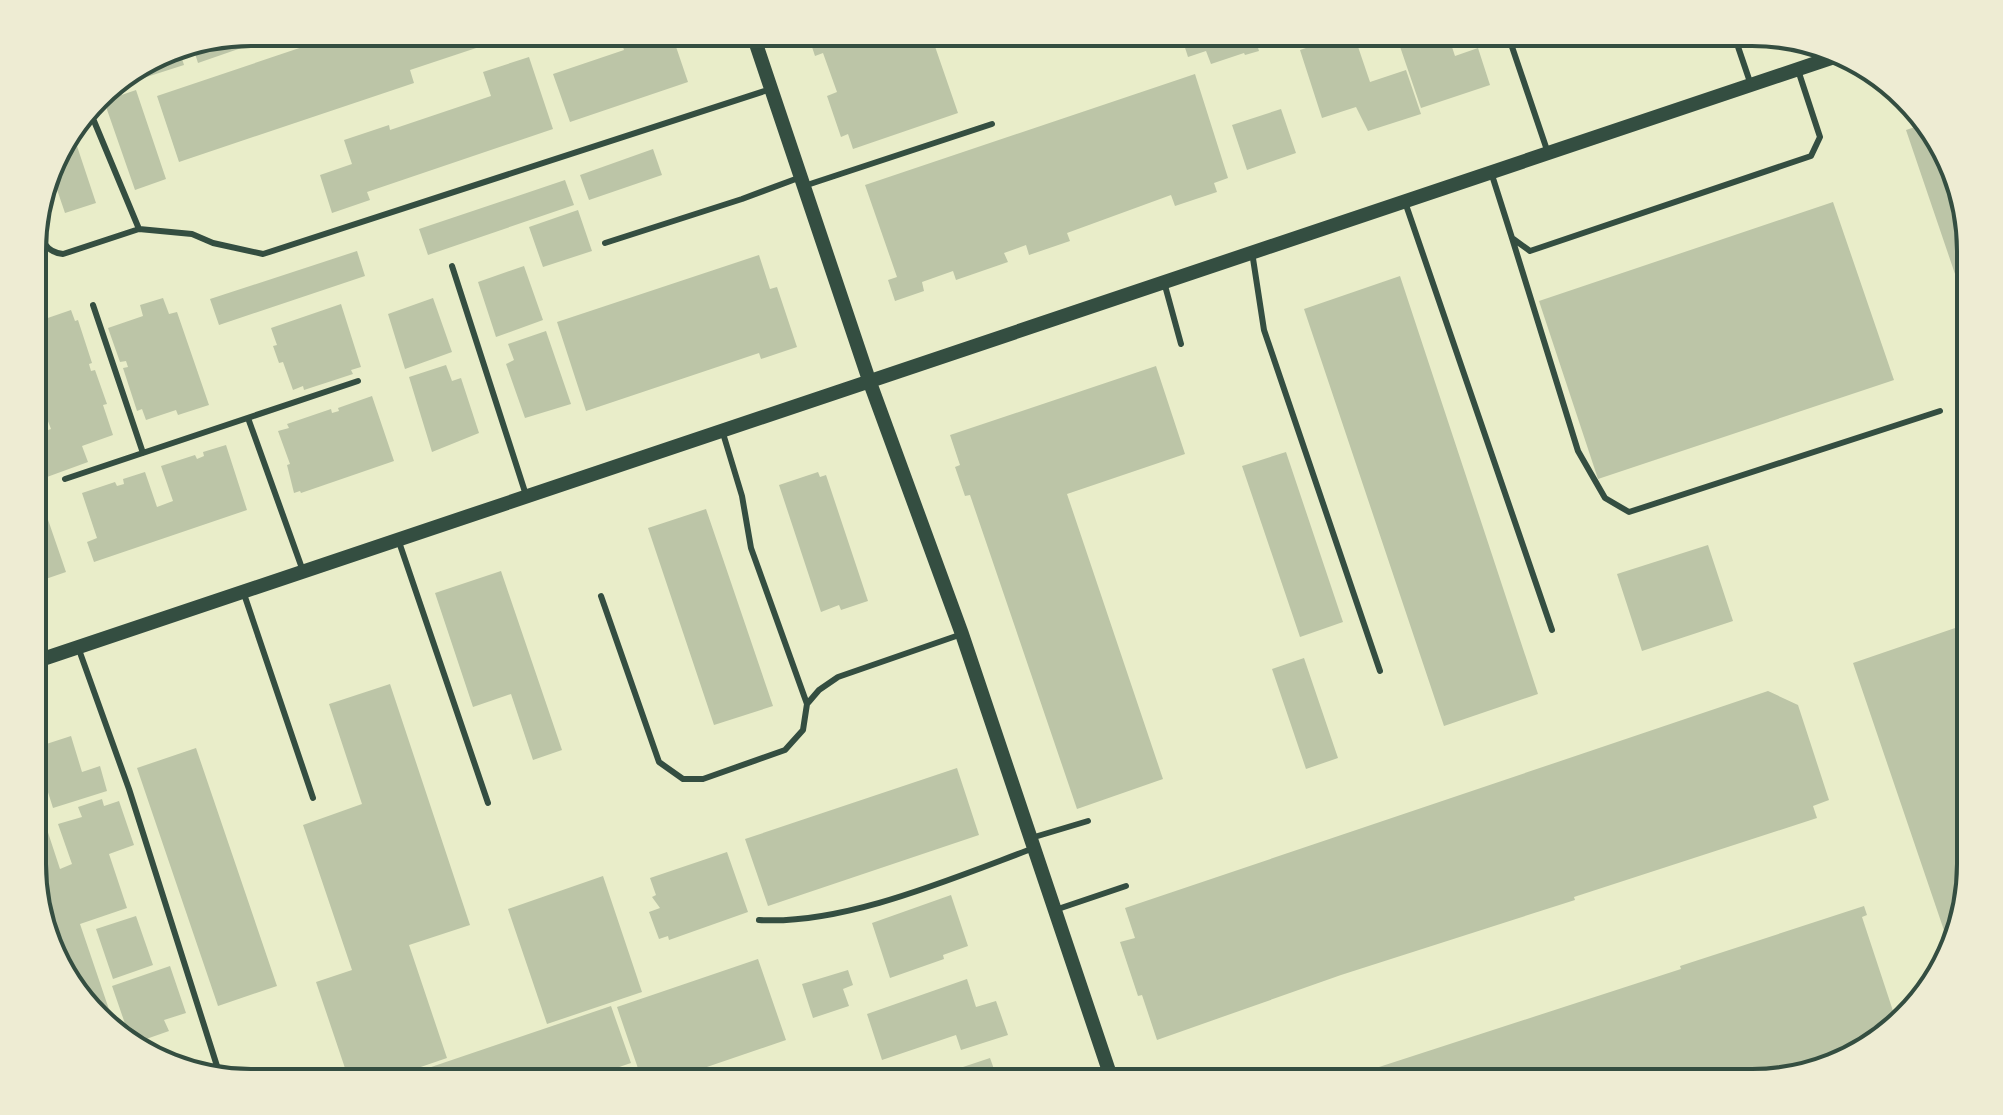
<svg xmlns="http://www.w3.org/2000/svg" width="2003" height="1115" viewBox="0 0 2003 1115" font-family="'Times New Roman',serif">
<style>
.building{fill:#bcc5a7}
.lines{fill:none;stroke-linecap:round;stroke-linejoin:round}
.service{stroke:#344e41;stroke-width:6}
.tertiary{stroke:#344e41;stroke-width:14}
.rim{fill:none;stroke:#344e41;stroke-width:4}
</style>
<rect width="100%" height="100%" fill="#e9edc9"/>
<!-- building -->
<path class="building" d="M347 32 521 33 410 70 414 83 179 162 157 96Z
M618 32H671L688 82 570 122 553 74 624 50Z
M807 32H930L958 113 853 149 848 134 841 137 827 96 837 92 823 53 815 56Z
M1180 32H1261L1254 35 1259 51 1245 55 1244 53 1211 64 1206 51 1188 57Z
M1353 32 1370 82 1406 70 1421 114 1368 131 1356 107 1322 118 1300 50Z
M1395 32H1447L1455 56 1478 48 1490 85 1421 108Z
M243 33 247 46 198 63 192 44Z
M178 46 184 65 134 81 130 71 167 48Z
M529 57 553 129 367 192 370 200 332 213 320 175 352 164 344 140 389 125 390 130 491 96 483 72Z
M1195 74 1228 178 1214 183 1217 192 1175 206 1171 195 1067 233 1070 241 1029 255 1026 245 1004 253 1008 262 956 280 953 271 922 282 924 291 895 301 888 280 897 277 865 185Z
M122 77 124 85 102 92 106 87Z
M136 90 166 179 135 190 104 101Z
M1281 109 1296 153 1247 170 1232 125Z
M1927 123 1934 130 1970 236 1971 321 1906 130Z
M72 131 96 203 65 213 50 169 55 154Z
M653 149 662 175 589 200 580 175Z
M565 180 574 205 428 255 419 229Z
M1833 202 1894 380 1598 479 1539 301Z
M578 210 592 251 543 267 529 227Z
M357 251 365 276 219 325 210 299Z
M759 255 770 289 777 287 797 347 761 359 759 353 586 411 557 322Z
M524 266 543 320 496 337 478 282Z
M1400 276 1538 694 1444 726 1304 309Z
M163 298 169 314 177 312 209 405 178 415 176 410 146 420 142 409 137 411 123 368 128 367 126 361 120 362 108 328 143 316 140 305Z
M433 298 452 352 405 369 388 314Z
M341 304 361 367 351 370 353 374 304 390 303 386 293 390 283 362 279 363 273 346 277 345 271 328Z
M71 310 75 321 78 320 92 363 89 364 91 371 95 370 107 404 103 405 113 435 82 446 88 462 47 477 34 438V435L51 429 46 416 36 419 34 413V318L38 317 39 321Z
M546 331 571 404 525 418 506 364 514 360 508 344Z
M446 365 452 381 461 378 479 433 432 452 409 377Z
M1156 366 1185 454 1067 494 1163 779 1077 809 970 495 965 496 955 467 960 465 950 435Z
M372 396 394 461 301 493 300 491 294 493 287 465 290 464 278 431 289 428 287 424 331 409 332 413 339 411 338 408Z
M226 445 247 510 94 562 87 542 97 538 82 493 115 482 117 486 124 484 123 479 145 472 157 507 173 501 161 466 195 455 197 459 204 456 203 452Z
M1286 452 1343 622 1300 637 1242 466Z
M818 472 820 477 826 475 868 601 841 610 839 605 821 612 779 485Z
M34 479 66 572 34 583Z
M706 509 773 706 714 725 648 528Z
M1708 545 1733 621 1642 651 1617 574Z
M501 571 562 750 533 760 511 694 473 707 435 593Z
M1958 627 1971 633V878L1950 948 1853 663Z
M1304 658 1338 758 1306 769 1272 669Z
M390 684 470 925 409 945 447 1058 374 1083H350L316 982 352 970 303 825 362 804 329 704Z
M1768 691 1798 705 1829 800 1813 806 1817 818 1574 897 1575 900 1341 975 1157 1040 1142 995 1138 996 1120 942 1135 938 1125 908Z
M71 736 82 772 100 766 107 791 53 808 34 748Z
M196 748 277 986 218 1006 137 768Z
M957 768 979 835 768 906 745 839Z
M102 799 104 806 119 801 134 845 109 854 127 908 80 924 116 1030 69 985 34 892V803L38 802 60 869 72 864 58 824 82 817 78 807Z
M727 852 748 912 669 940 668 936 659 939 649 912 660 908 652 897 656 895 650 878Z
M603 876 642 992 547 1024 508 909Z
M951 895 968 946 943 955 944 959 890 978 872 923Z
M1864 906 1867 915 1862 917 1896 1020 1864 1052 1766 1083H1339V1080L1681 969 1680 966Z
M136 916 153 965 113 979 96 929Z
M758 959 786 1040 660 1083H643L617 1007Z
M170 966 186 1013 164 1020 169 1031 132 1044 112 986Z
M848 970 853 985 843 989 849 1006 813 1018 802 984Z
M967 979 976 1007 996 1001 1008 1035 961 1050 956 1035 882 1060 867 1014Z
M611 1006 631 1063 572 1083H384Z
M990 1058 999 1083H938L936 1076Z"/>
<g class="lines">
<!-- service -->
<path class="service" d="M1507 32 1548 153
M1733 32 1751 85
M94 121 139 229
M1491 172 1512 238 1530 251 1811 156 1820 137 1798 70
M804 186 992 124
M1405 202 1552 630
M36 217C41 235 42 252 63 254L139 229 192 234 213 243 263 254 771 89
M1512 238 1578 451 1605 498 1629 512 1940 411
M605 243 742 199 801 177
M1252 252 1264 330 1380 671
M452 266 526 495
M1164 282 1181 344
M93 305 143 453
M248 418 303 571
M722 430 742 496 751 548 807 704
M65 479 358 381
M398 539 488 803
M243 591 313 798
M601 596 659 762 683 779H703L785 750 803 730 807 704 819 690 838 677 962 634
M78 647 129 789 217 1066
M1031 838 1088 821
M1055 910 1126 886
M759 920C845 925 953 878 1034 848
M1185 1083 1187 1082"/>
<!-- tertiary -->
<path class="tertiary" d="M752 32 869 380 962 634 1113 1083
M34 662 1840 55"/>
</g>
<!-- crop -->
<path d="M0 0H2003V1115H0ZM251 46H1752A205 205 0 0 1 1957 251V864A205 205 0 0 1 1752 1069H251A205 205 0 0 1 46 864V251A205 205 0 0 1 251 46Z" fill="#eeecd3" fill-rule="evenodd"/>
<path class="rim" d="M251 46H1752A205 205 0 0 1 1957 251V864A205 205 0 0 1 1752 1069H251A205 205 0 0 1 46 864V251A205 205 0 0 1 251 46Z"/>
</svg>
